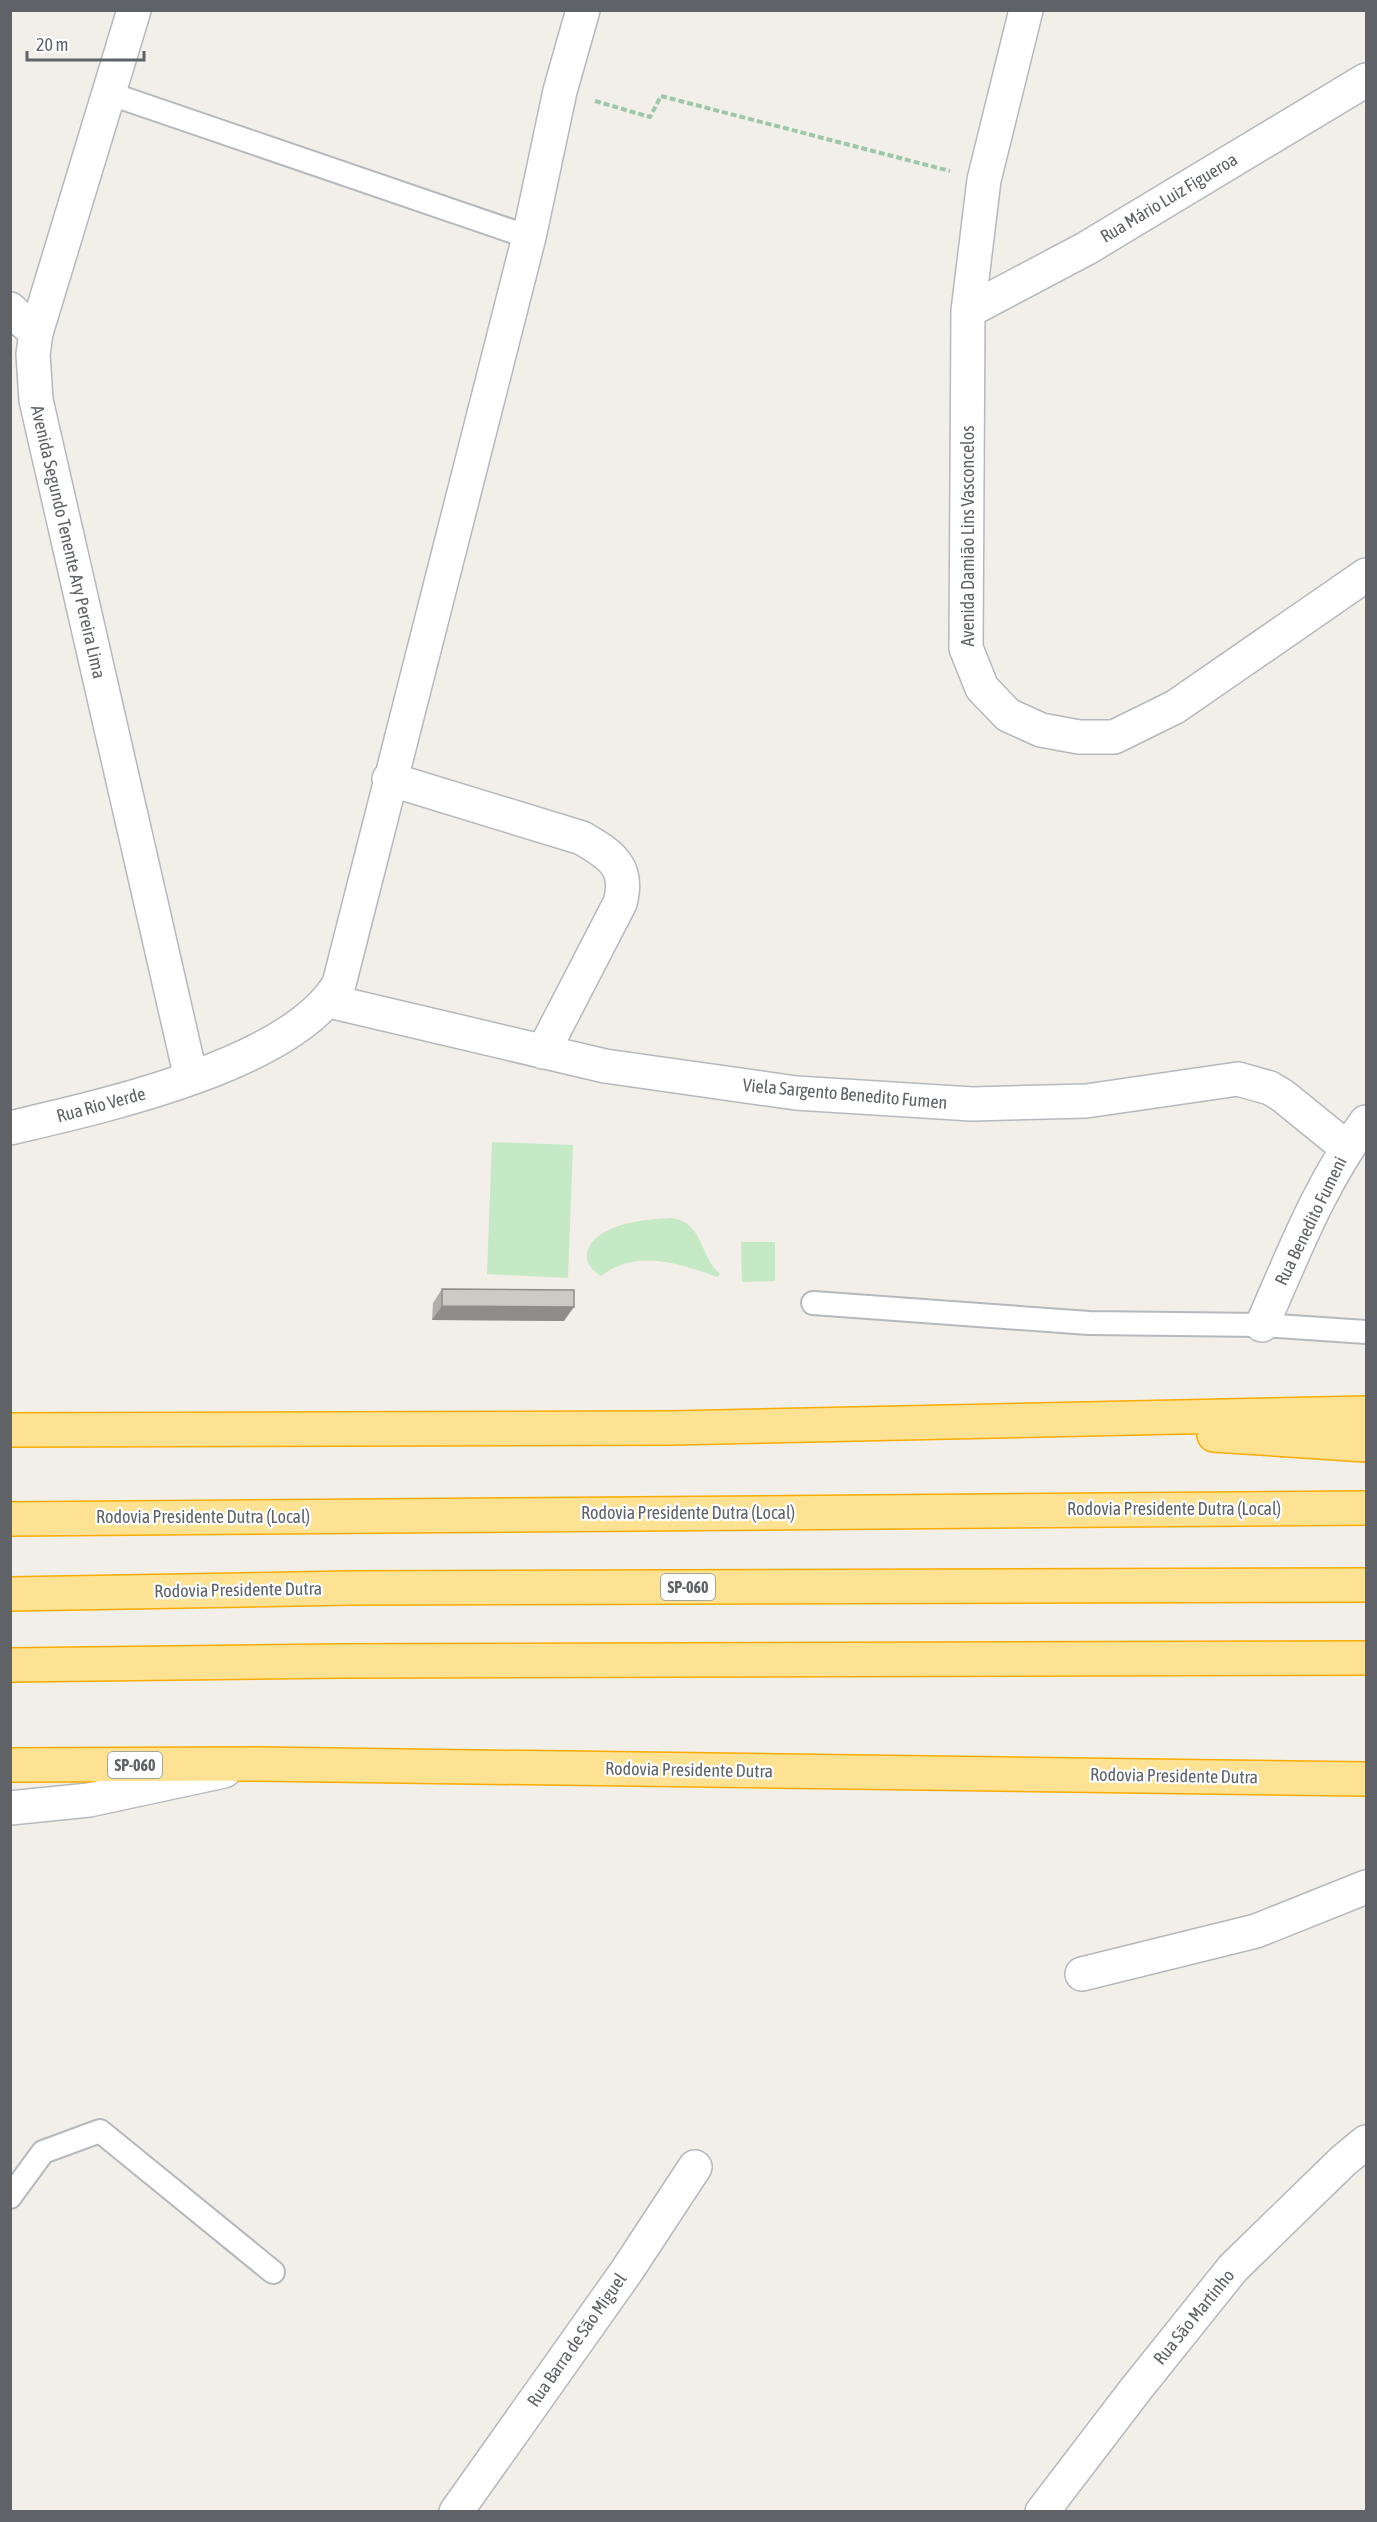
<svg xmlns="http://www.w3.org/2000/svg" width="1377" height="2522" viewBox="0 0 1377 2522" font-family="'Asap Condensed',sans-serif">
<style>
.green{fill:#c5e8c5}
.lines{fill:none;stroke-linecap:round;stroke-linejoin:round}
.lane-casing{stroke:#b5b8bc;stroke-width:26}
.street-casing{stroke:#b5b8bc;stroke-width:36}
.secondary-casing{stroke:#b6babf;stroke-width:36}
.highway-casing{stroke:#f9ab00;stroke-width:36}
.path{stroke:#9cc7a9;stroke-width:4;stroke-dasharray:6 3;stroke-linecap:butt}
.lane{stroke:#fff;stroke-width:22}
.street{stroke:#fff;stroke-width:33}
.secondary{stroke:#fff;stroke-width:33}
.highway{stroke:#fde293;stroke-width:33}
.wall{fill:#afaea9}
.shaded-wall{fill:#8f8d8a}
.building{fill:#cccac5;stroke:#8f8d8a;stroke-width:1.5}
.labels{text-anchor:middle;stroke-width:4.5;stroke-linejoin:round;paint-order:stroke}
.shield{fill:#fff;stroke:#8f9295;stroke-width:1.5}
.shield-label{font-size:16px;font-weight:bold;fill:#5f6368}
.street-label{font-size:18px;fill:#5f6368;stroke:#fff}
</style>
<rect width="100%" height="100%" fill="#f1efe8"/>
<!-- green -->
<path class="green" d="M492 1142 573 1145 568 1278 487 1274Z
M672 1218C704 1223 698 1254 720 1274L718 1277C680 1264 637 1248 601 1276 593 1271 586 1264 587 1254 593 1223 648 1219 672 1218Z
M741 1242H775V1281L742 1282Z"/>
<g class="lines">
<!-- lane casing -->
<g class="lane-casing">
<path id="lane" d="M108 93 529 237
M813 1303 1089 1323 1262 1325 1366 1332
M10 2197 43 2152 100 2131 273 2272"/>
</g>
<!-- street casing -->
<g class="street-casing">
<path id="street" d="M134 10 36 333 33 354 36 400 191 1078
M1026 10 984 180 968 311 966 648 982 688 1008 715 1041 730 1079 737H1114L1175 707 1366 575
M10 309 36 333
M968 311 1087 248 1366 80
M389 779 582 838C611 855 630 867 620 903L543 1052
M329 1001 605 1066 796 1093 972 1104 1086 1101 1238 1079 1270 1088 1283 1096 1347 1148
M10 1128C99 1107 290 1066 339 984L529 237 560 91 583 10
M1262 1325C1293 1255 1320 1183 1366 1122
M1082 1974 1256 1931 1366 1887
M456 2512 626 2272 695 2167
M1042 2512 1136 2389 1233 2268 1343 2161 1366 2142"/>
</g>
<!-- secondary casing -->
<g class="secondary-casing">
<path id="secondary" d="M10 1808 89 1800 224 1771"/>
</g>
<!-- highway casing -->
<g class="highway-casing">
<path id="highway" d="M10 1430 671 1428 1366 1413
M1214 1435 1366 1445
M10 1519 1366 1508
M10 1594 350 1588 1366 1585
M10 1665 339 1661 1366 1658
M10 1765 259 1764 1366 1779"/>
</g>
<!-- path -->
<path class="path" d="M595 101 650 117 661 96 950 171"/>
<!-- lane -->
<use href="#lane" class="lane"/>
<!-- street -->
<use href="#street" class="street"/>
<!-- secondary -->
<use href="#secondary" class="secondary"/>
<!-- highway -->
<use href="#highway" class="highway"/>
</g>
<!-- wall -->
<path class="wall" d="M442 1289 564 1321 432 1320 433 1303Z"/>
<!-- shaded-wall -->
<path class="shaded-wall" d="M442 1306 574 1307 564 1321 432 1320Z"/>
<!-- building -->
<path class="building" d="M442 1289 574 1290V1307L442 1306Z"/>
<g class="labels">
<!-- shield labels -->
<g class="shield">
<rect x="661" y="1574" width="54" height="26" rx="4.5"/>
<rect x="108" y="1752" width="54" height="26" rx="4.5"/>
</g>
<g class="shield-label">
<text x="688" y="1593">SP-060</text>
<text x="135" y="1771">SP-060</text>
</g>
<!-- street labels -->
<g class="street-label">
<text transform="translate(1169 198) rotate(-31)" y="6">Rua Mário Luiz Figueroa</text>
<text transform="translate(968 536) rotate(-90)" y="6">Avenida Damião Lins Vasconcelos</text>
<text transform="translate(68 542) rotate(77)" y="6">Avenida Segundo Tenente Ary Pereira Lima</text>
<text transform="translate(845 1094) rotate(5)" y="6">Viela Sargento Benedito Fumen</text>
<text transform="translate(101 1105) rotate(-15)" y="6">Rua Rio Verde</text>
<text transform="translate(1311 1221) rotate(-64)" y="6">Rua Benedito Fumeni</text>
<text x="1174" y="1515">Rodovia Presidente Dutra (Local)</text>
<text x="688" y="1519">Rodovia Presidente Dutra (Local)</text>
<text x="203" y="1523">Rodovia Presidente Dutra (Local)</text>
<text transform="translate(238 1590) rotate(-1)" y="6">Rodovia Presidente Dutra</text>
<text transform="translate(689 1770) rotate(1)" y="6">Rodovia Presidente Dutra</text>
<text transform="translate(1174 1776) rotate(1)" y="6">Rodovia Presidente Dutra</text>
<text transform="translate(1194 2317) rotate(-51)" y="6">Rua São Martinho</text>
<text transform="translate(577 2340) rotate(-55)" y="6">Rua Barra de São Miguel</text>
</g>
</g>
<!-- border -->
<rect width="1377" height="2522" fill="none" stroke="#5f6368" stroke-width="24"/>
<!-- scale -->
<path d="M27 51v9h117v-9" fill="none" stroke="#5f6368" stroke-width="3"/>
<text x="36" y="51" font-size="18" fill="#5f6368" stroke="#ffffff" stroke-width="4.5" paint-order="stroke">20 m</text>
</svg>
